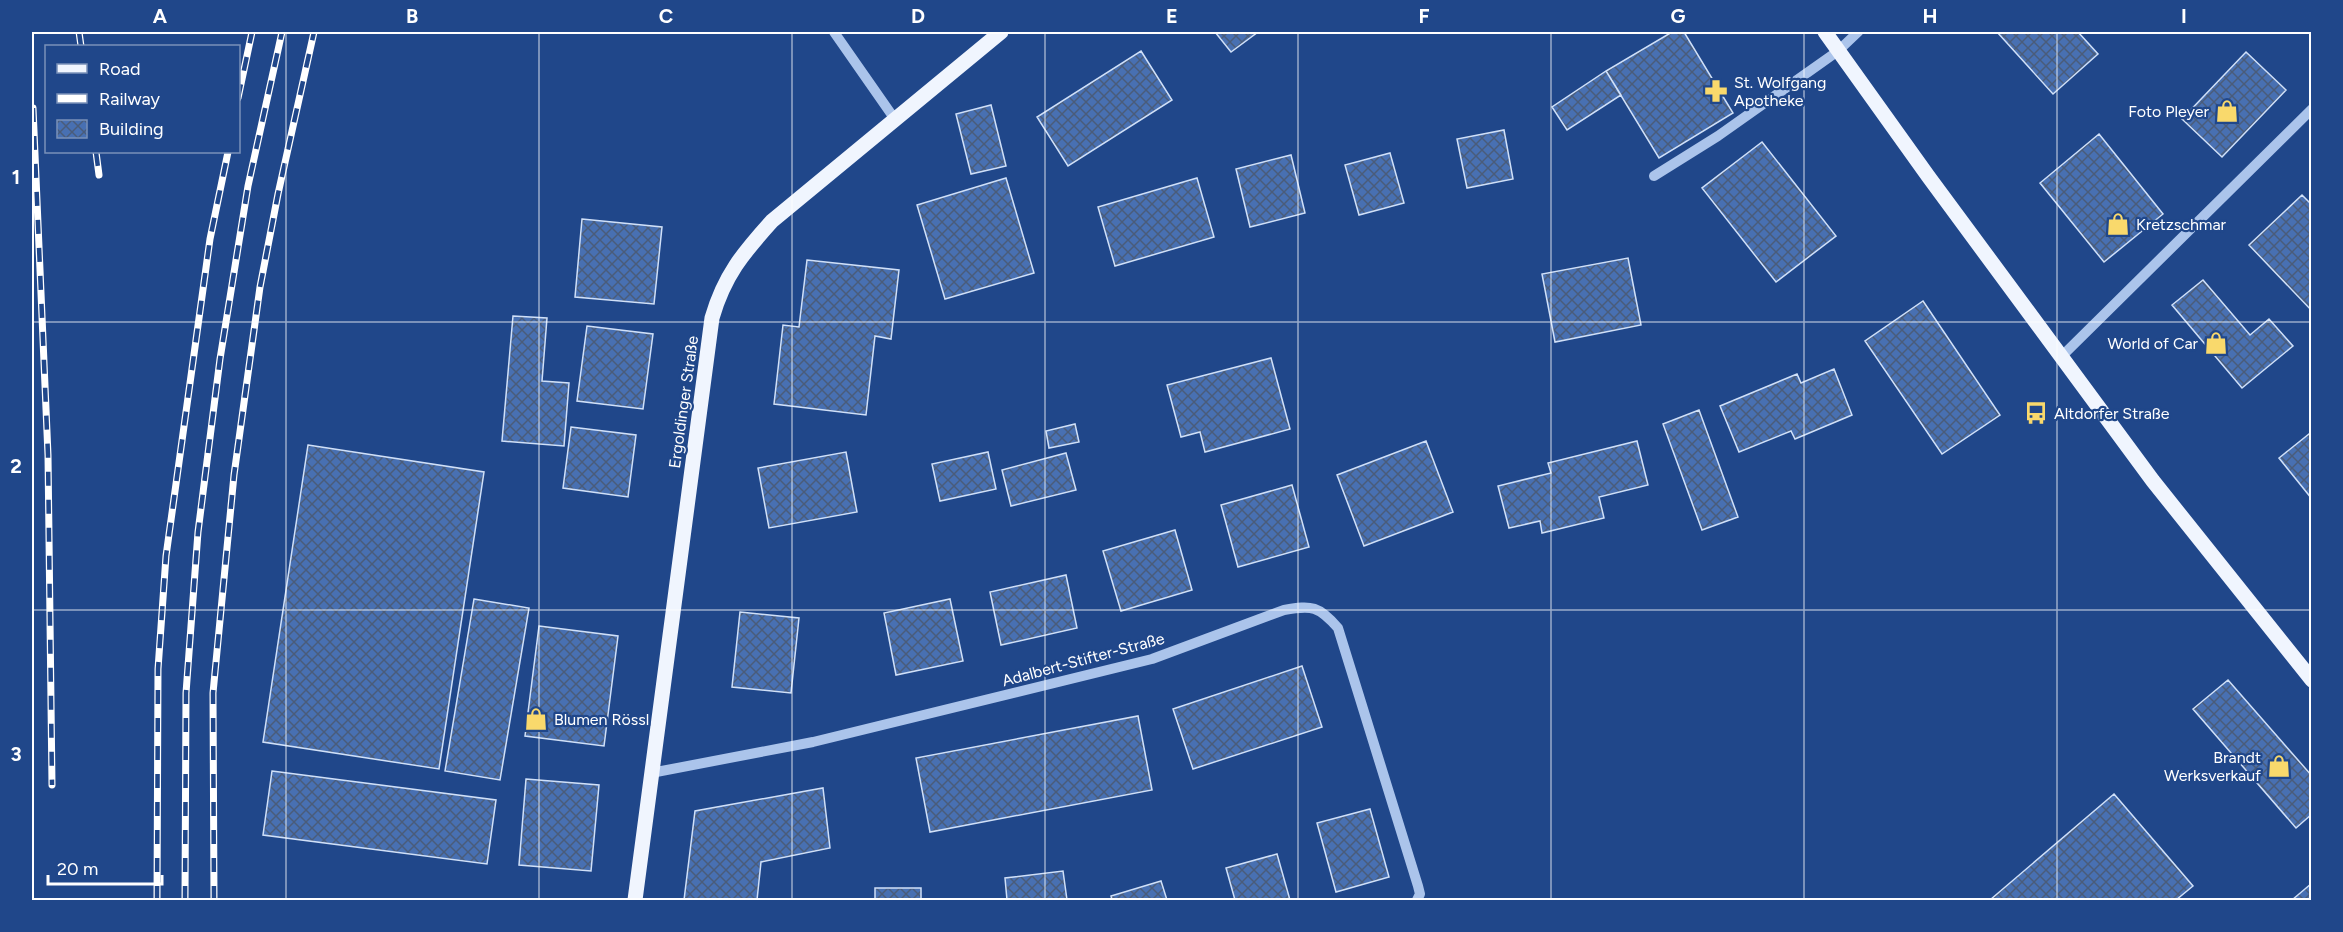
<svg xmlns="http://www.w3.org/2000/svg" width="2343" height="932" viewBox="0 0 2343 932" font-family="Figtree,sans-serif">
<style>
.building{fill:url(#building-cross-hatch);stroke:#d0e0f8;stroke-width:1.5}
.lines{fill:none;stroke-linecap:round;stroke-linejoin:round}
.minor{stroke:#abc4eb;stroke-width:10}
.major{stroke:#f0f5fe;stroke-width:15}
.rail-casing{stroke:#fff;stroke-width:7}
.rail{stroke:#20478a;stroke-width:4.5;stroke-dasharray:14;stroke-linecap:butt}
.grid{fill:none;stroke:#fff;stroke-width:1.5;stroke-opacity:0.55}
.labels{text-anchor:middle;stroke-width:4.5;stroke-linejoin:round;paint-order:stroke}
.poi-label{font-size:16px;fill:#fff;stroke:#20478a;text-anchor:start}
.street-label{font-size:16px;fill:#fff;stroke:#20478a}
.neatline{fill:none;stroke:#fff;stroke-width:2}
.grid-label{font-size:20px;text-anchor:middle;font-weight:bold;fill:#fff}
</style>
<defs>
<pattern id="building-cross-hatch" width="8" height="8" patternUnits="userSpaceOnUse" patternTransform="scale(1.5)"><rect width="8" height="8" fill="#4870b2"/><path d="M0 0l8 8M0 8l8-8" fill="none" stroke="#4a5c7a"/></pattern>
</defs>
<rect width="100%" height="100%" fill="#20478a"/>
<!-- building -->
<path class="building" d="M1215 32H1258L1231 52Z
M1672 32H1684L1733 113 1659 158 1606 71Z
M1997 32H2078L2098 54 2053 94Z
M1141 51 1172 100 1068 166 1037 117Z
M2246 52 2286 90 2222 157 2182 119Z
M1606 71 1621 95 1567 130 1552 107Z
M991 105 1006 166 971 174 956 114Z
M1504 130 1513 179 1467 188 1457 139Z
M2099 134 2163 214 2104 262 2040 183Z
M1762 142 1836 236 1776 282 1702 188Z
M1390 153 1404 203 1359 215 1345 165Z
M1291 155 1305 213 1250 227 1236 169Z
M1006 178 1034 273 945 299 917 205Z
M1197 178 1214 237 1115 266 1098 207Z
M2302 195 2312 205V259L2310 261 2312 263V311L2249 245Z
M582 219 662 227 654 304 575 297Z
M1628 258 1641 325 1555 342 1542 274Z
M807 260 899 270 891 339 875 336 866 415 774 404 783 325 799 327Z
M2203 280 2250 335 2269 319 2293 346 2242 388 2172 305Z
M1923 301 2000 415 1942 454 1865 341Z
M513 316 547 318 542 381 569 383 564 446 502 441Z
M587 326 653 334 643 409 577 401Z
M1271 358 1290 429 1205 452 1200 432 1181 437 1167 385Z
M1834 369 1852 415 1795 439 1791 431 1739 452 1720 406 1797 374 1801 383Z
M1699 410 1738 517 1702 530 1663 424Z
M1075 424 1079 442 1049 448 1046 431Z
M571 427 636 435 628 497 563 488Z
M2309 434 2312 437V499L2279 458Z
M1426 441 1453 512 1364 546 1337 475Z
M1637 441 1648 485 1599 497 1604 518 1542 533 1540 521 1509 528 1498 486 1551 473 1548 463Z
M308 445 484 472 439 769 263 742Z
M846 452 857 512 769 528 758 468Z
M988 452 996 489 940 501 932 464Z
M1066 453 1076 490 1011 506 1002 470Z
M1292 485 1309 547 1238 567 1221 505Z
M1175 530 1192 590 1121 611 1103 551Z
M1066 575 1077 628 1001 645 990 592Z
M474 599 529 608 500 780 445 771Z
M950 599 963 661 896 675 884 613Z
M740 612 799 618 791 693 732 687Z
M539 626 618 636 604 746 525 736Z
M1302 666 1322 727 1193 769 1173 709Z
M2228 680 2312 776V814L2296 828 2193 709Z
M1138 716 1152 790 930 832 916 758Z
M272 771 496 800 487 864 263 835Z
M526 779 599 785 591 871 519 865Z
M823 788 830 848 761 862 757 900H684L695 811Z
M2114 794 2193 886 2176 900H1990Z
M1370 809 1389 877 1336 892 1317 823Z
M1277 854 1290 900H1235L1226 868Z
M1063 871 1067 900H1007L1005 878Z
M1161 881 1167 900H1112L1111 896Z
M2312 883V900H2292Z
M875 888H921V900H875Z"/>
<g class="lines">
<!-- minor -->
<path class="minor" d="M834 32 894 118
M1654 176 1718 136 1838 51 1858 32
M2061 357 2312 109
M651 773 813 742 1152 659 1284 610C1312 605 1319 606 1338 628L1418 886 1420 894 1417 900"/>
<!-- major -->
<path class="major" d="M1825 32 1928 176 2153 481 2312 680
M635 900 712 318C724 276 743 253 772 221L1001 32"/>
<!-- rail casing -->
<g class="rail-casing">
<path id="rail" d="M79 32 81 46
M238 98 252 32
M33 108 48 455 52 785
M96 152 99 175
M157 900 158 669 166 556 210 239 228 152
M185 900 186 693 198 532 220 359 248 186 282 32
M214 900 213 693 234 475 260 287 278 194 314 32"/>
</g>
<!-- rail -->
<use href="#rail" class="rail"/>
</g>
<!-- grid -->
<path class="grid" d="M286 32V900M539 32V900M792 32V900M1045 32V900M1298 32V900M1551 32V900M1804 32V900M2057 32V900M32 322H2312M32 610H2312"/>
<!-- icons -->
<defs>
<g id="pharmacy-bare" transform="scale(1.8)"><path d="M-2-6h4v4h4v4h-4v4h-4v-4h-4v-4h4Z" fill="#f9d96c" stroke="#20478a" stroke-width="2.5" paint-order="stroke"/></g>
<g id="shop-bare" transform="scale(1.8)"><path d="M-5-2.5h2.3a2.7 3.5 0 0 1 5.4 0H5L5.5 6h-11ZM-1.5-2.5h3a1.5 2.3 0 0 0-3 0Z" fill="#f9d96c" stroke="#20478a" stroke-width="2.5" paint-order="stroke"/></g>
<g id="bus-bare" transform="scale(1.8)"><path d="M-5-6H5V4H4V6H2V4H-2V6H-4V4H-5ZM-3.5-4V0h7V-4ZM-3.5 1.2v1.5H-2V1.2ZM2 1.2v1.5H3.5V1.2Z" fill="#f9d96c" stroke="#20478a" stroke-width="2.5" paint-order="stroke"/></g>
</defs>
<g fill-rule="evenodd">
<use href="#pharmacy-bare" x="1716" y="91"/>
<use href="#shop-bare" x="2227" y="111"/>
<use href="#shop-bare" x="2118" y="224"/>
<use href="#shop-bare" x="2216" y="343"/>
<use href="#bus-bare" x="2036" y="413"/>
<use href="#shop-bare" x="536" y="719"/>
<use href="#shop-bare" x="2279" y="766"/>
</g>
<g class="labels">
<!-- poi labels -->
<g class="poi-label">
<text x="1734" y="88">St. Wolfgang<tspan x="1734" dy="18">Apotheke</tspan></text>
<text x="2209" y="117" text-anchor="end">Foto Pleyer</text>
<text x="2136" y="230">Kretzschmar</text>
<text x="2198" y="349" text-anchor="end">World of Car</text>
<text x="2054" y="419">Altdorfer Straße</text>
<text x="554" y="725">Blumen Rössl</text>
<text x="2261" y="763" text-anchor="end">Brandt<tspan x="2261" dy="18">Werksverkauf</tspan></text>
</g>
<!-- street labels -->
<g class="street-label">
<text transform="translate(683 402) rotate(-82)" y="6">Ergoldinger Straße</text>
<text transform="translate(1083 659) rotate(-15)" y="6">Adalbert-Stifter-Straße</text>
</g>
</g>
<!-- border -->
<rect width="2343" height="932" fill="none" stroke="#20478a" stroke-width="66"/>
<!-- legend -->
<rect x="45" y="45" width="195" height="108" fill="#20478a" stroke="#7991b9" stroke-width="1.5"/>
<rect x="57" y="64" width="30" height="9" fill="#f0f5fe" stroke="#7991b9" stroke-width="1.5"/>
<text x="99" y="75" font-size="18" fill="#ffffff">Road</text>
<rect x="57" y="94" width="30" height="9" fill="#ffffff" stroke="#7991b9" stroke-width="1.5"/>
<text x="99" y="105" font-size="18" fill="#ffffff">Railway</text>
<rect x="57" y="120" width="30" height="18" fill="url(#building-cross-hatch)" stroke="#7991b9" stroke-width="1.5"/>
<text x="99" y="135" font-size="18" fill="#ffffff">Building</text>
<!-- scale -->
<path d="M48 875v9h114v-9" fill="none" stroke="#ffffff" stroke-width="3"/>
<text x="57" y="875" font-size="18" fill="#ffffff" stroke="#20478a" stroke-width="4.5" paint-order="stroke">20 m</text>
<rect x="33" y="33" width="2277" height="866" class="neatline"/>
<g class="grid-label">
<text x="160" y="23">A</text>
<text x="412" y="23">B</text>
<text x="666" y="23">C</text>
<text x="918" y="23">D</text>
<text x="1172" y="23">E</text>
<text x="1424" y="23">F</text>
<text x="1678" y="23">G</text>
<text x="1930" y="23">H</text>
<text x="2184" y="23">I</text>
<text x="16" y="184">1</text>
<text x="16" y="473">2</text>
<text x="16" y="761">3</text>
</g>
</svg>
